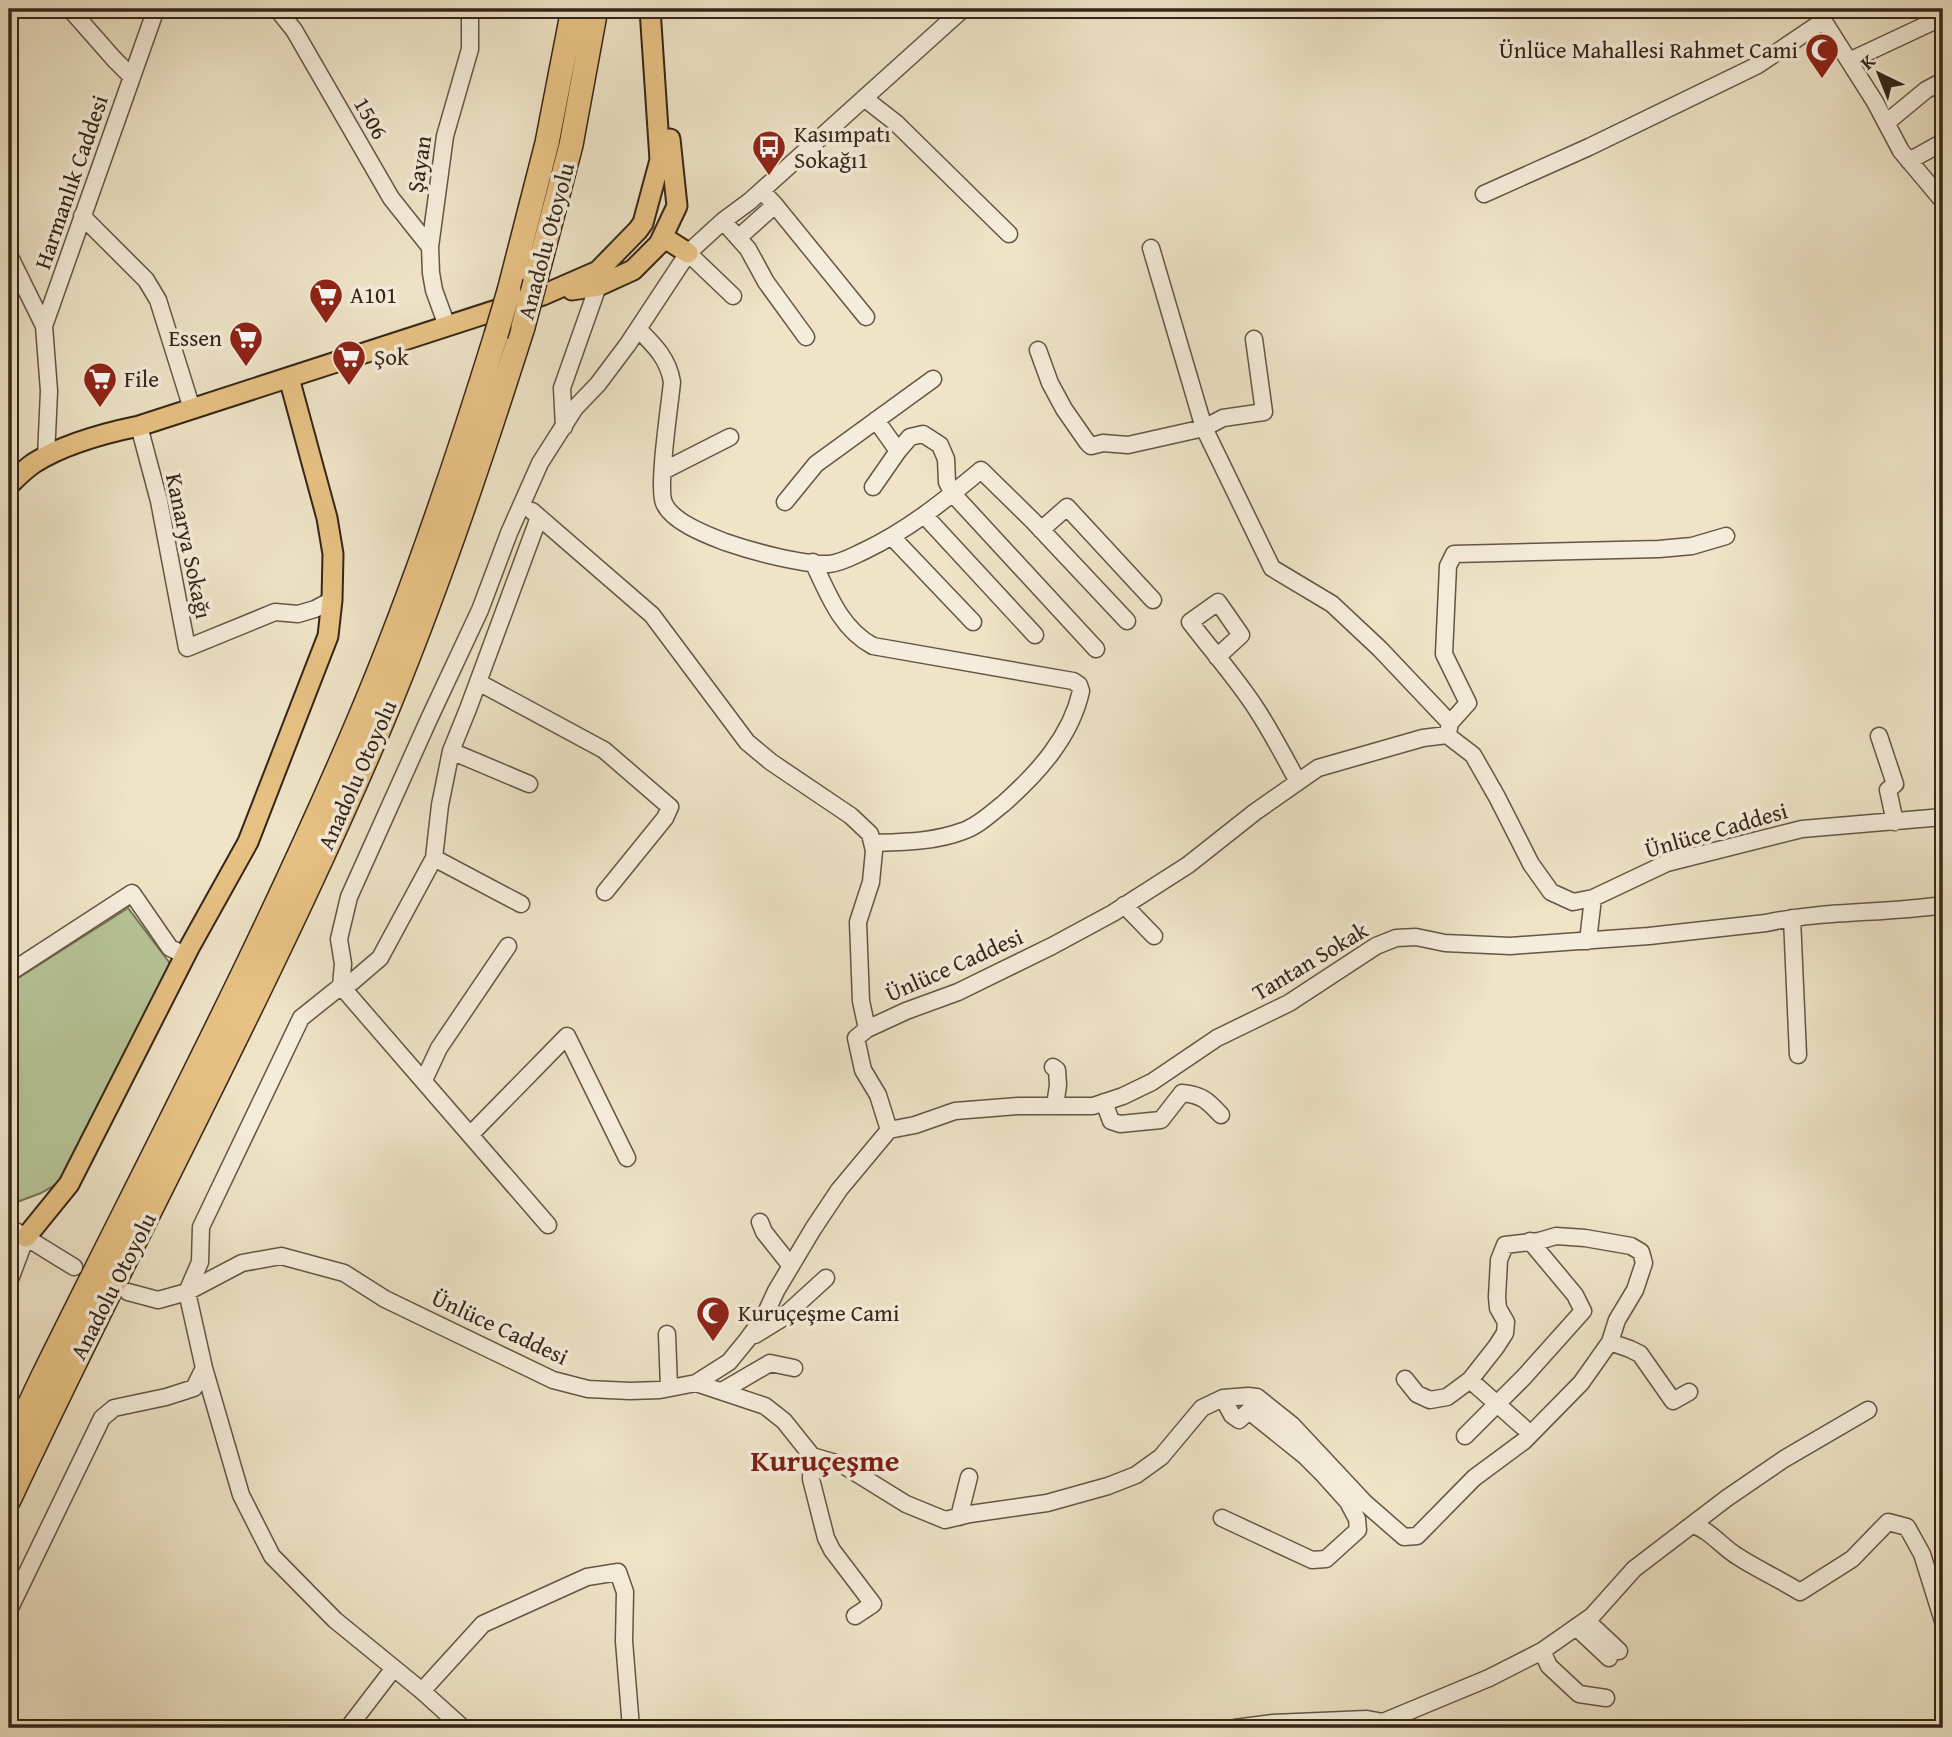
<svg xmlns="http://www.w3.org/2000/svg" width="1952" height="1737" viewBox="0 0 1952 1737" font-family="'Gentium Book Plus',serif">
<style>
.green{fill:#b7c598;stroke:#767558;stroke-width:2}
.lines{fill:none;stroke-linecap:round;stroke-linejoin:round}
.minor-casing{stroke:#645544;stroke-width:19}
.major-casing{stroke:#352518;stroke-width:23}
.highway-casing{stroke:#352518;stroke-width:26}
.minor{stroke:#f5eddb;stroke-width:16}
.major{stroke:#e8c284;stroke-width:19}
.highway{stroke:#e8c284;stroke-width:23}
.highway-bridge-casing{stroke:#352518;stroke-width:26;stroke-linecap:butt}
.highway-bridge{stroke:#e8c284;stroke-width:23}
.labels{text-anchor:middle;stroke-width:7;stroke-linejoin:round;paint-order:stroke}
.poi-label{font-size:23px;fill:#352518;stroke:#f5eddb;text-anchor:start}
.street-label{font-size:23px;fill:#352518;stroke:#f5eddb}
.district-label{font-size:30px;font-weight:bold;fill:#7a1f14;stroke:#f5eddb}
</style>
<rect width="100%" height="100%" fill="#efe4c8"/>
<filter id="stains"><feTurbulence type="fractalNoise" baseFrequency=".00286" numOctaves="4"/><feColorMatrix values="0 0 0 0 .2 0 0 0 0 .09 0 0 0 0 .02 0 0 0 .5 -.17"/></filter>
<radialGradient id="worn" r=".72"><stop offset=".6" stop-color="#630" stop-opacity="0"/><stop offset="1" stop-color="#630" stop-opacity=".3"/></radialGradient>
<!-- green -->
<path class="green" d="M128 908 172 966 117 1067 65 1179 41 1193 9 1205V984Z"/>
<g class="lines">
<!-- minor casing -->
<g class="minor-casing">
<path id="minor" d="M70 9 114 59 132 77
M277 9 294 30 391 198 430 247
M1816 9 1875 102 1901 151 1943 201
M1849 61 1943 17
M864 98 896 123 1009 234
M1886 123 1926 90 1943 81
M1909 161 1943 142
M762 191 775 205 866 317
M1484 194 1589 147 1758 65 1823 21
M82 216 146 280 158 300 192 409
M723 221 748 249 766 282 806 337
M738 238 775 205
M1151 248 1204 428 1272 568 1332 604 1380 649 1450 723
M688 253 733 296
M9 255 44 326
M447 326 434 290 431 273 430 247 445 136 470 49V9
M638 329C654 345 668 358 672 382 670 404 657 487 664 503 672 522 707 535 725 542 751 551 802 565 829 564 841 563 853 556 864 551 908 530 944 501 981 470L1033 521 1127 621
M1038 350 1050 383 1064 409 1087 442 1091 446 1103 443 1128 445 1204 428 1223 418 1264 412 1254 339
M876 420 898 451
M139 426 159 501 187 648 275 612 298 614 315 609 332 600
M564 427 562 388 598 286
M46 457 49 391 44 326 156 9
M663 471 730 437
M873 487 898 451 910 437 923 434 940 445 946 459 947 482 953 494 1096 649
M785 502 816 464 933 379
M532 511 652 615 747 742 771 762 851 816 870 834 874 851 871 882 858 922 861 1001 867 1029
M925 516 1035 635
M539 517 468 709 451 751 440 805 434 858 380 958 352 982 341 986 548 1225
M1041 530 1067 507 1153 600
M892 537 973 622
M813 562C828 594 841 629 873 646L1073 681 1079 685 1081 691C1071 737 1037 774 1003 804 990 814 978 826 963 831 934 842 903 842 872 843
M1217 657 1241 635 1218 602 1190 622C1212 651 1237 679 1257 710 1272 733 1285 758 1298 782
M478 682 604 750 670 807 665 818 605 892
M1448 733 1450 723 1468 703 1444 654 1448 566 1454 554 1659 549 1692 546 1726 536
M1879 736 1895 784 1888 790 1895 822
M451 751 529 784
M434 858 521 904
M1124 905 1154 936
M1792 918 1798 1055
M1588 941 1593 898
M9 973 132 893 170 948 185 955
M1053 1067 1057 1070 1058 1085 1055 1106
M424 1080 439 1048 508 946
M1104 1102 1111 1121 1120 1124 1161 1120 1182 1093C1202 1095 1207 1100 1221 1115
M889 1130 915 1125 955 1111 1018 1106H1093L1123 1096 1152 1082 1217 1038 1289 1003 1376 946 1396 938 1416 937 1445 943 1510 946 1649 936 1766 923C1825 910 1884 914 1943 905
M470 1135 567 1036 627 1158
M760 1222 764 1232 791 1266
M9 1227 74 1267
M9 1282 26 1237
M128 1292 158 1300 187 1292 242 1263 281 1256 344 1273 385 1299 553 1380 588 1389 630 1391 660 1390 696 1383 729 1362 747 1340 764 1317 776 1291 813 1229 839 1190 889 1130 878 1095 863 1070 856 1038 867 1029 906 1011 958 992 1052 946 1113 913 1188 865 1255 812 1318 768 1423 738 1447 735 1473 755 1497 797 1531 864 1551 892 1573 902 1593 898 1667 863 1802 829 1943 817
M667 1334 669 1388
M755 1335 781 1319 826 1278
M1610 1342 1630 1349 1640 1354 1673 1401 1689 1392
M204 1368 241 1495 272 1556 335 1620 422 1691 463 1728
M1470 1380 1523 1427
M696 1383 765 1406 784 1421 812 1456 843 1465 906 1504 945 1520 970 1514 1047 1503 1108 1486 1136 1475 1161 1457 1202 1408 1223 1398 1248 1396 1257 1397 1292 1425 1365 1503 1404 1537 1417 1536 1474 1478 1524 1441 1581 1383 1610 1342 1617 1320 1635 1290 1644 1263 1641 1252 1631 1246 1585 1238 1556 1236 1539 1241 1505 1245 1499 1260 1497 1297 1498 1308 1506 1322 1505 1333 1496 1347 1470 1380 1447 1397 1430 1400 1417 1394 1405 1379
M722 1391 770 1363 794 1368
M1465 1436 1524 1377 1583 1311 1575 1295 1530 1241
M812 1456 811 1479 826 1538 832 1550 873 1604 855 1616
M959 1517 969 1477
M1222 1518 1312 1560 1326 1559 1358 1530 1357 1519 1348 1502 1321 1472 1305 1456 1249 1411 1239 1420 1232 1415 1223 1398
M1692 1525C1709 1529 1722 1547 1737 1556 1757 1569 1779 1579 1800 1592L1852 1559 1888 1522 1907 1527 1922 1554 1943 1621
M9 1610 102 1418 114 1408 166 1397 194 1388 204 1368 187 1292 200 1262 201 1227 301 1018 341 986 343 964 339 939 349 897 429 719 480 610 509 533 540 463 575 408 598 384 628 344 688 253 723 221 750 201 963 9
M1586 1620 1619 1651
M1576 1627 1609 1658
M1542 1651 1549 1666 1579 1694 1606 1698
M422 1691 483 1624 587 1577 618 1572 625 1592 624 1641 631 1728
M1383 1722 1489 1678 1542 1651 1592 1616 1634 1569 1727 1498 1784 1459 1868 1410
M348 1728 394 1668
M1235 1728 1273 1723 1367 1719 1383 1722 1391 1727"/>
</g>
<!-- major casing -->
<g class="major-casing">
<path id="major" d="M663 237 688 253
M572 290 598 286 633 270 659 244 677 206 670 139
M9 485C17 477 25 469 34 463 64 444 105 433 139 426L543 295 598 271 638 230 643 223 660 160 650 9
M26 1237 69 1184 189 948 248 842 328 636 332 600 333 554 327 518 289 378"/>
</g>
<!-- highway casing -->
<g class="highway-casing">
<path id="highway" d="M535 282 571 145 596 9
M509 291 547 143 573 9
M9 1448 42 1378C150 1159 265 942 360 717 413 592 456 464 496 335
M9 1500C130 1241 268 990 380 727 435 596 480 462 523 327"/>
</g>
<!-- minor -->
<use href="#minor" class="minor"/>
<!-- major -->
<use href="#major" class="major"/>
<!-- highway -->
<use href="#highway" class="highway"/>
<!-- highway-bridge casing -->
<g class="highway-bridge-casing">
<path id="highway-bridge" d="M523 327 535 282
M496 335 509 291"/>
</g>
<!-- highway-bridge -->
<use href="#highway-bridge" class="highway-bridge"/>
</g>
<!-- icons -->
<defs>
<g id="mosque-pin" transform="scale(1.75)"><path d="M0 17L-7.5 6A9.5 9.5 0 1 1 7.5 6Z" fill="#8f2418" stroke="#f5eddb"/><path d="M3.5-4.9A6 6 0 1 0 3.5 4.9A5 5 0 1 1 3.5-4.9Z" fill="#fff"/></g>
<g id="bus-pin" transform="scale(1.75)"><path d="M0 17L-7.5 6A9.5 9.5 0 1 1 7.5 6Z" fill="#8f2418" stroke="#f5eddb"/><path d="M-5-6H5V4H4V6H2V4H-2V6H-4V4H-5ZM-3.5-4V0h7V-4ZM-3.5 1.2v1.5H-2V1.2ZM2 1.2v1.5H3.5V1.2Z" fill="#fff"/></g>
<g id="supermarket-pin" transform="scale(1.75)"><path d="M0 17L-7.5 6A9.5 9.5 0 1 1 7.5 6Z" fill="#8f2418" stroke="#f5eddb"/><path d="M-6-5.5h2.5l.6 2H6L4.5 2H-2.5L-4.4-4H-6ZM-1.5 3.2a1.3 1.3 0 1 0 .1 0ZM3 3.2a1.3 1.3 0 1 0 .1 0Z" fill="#fff"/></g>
</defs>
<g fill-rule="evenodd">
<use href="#mosque-pin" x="1822" y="50"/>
<use href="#bus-pin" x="769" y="147"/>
<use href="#supermarket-pin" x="326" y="295"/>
<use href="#supermarket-pin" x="246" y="338"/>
<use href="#supermarket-pin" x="349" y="357"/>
<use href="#supermarket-pin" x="100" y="379"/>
<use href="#mosque-pin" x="713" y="1313"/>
</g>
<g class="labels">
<!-- poi labels -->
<g class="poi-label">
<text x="1798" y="58" text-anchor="end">Ünlüce Mahallesi Rahmet Cami</text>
<text x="794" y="142">Kasımpatı<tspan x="794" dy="26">Sokağı1</tspan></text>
<text x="350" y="303">A101</text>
<text x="222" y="346" text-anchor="end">Essen</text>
<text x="374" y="365">Şok</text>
<text x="124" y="387">File</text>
<text x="738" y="1321">Kuruçeşme Cami</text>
</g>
<!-- street labels -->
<g class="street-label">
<text transform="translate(371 118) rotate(60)" y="8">1506</text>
<text transform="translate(419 164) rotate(-81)" y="8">Şayan</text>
<text transform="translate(71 182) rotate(-71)" y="8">Harmanlık Caddesi</text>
<text transform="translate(546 241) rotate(-75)" y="8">Anadolu Otoyolu</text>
<text transform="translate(189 546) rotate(78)" y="8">Kanarya Sokağı</text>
<text transform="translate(357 775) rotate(-66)" y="8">Anadolu Otoyolu</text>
<text transform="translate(1716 830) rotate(-16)" y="8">Ünlüce Caddesi</text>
<text transform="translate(1310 961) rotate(-31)" y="8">Tantan Sokak</text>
<text transform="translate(954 965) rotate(-24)" y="8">Ünlüce Caddesi</text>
<text transform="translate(113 1286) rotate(-63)" y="8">Anadolu Otoyolu</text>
<text transform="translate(500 1327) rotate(25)" y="8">Ünlüce Caddesi</text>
</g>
<!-- district labels -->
<g class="district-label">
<text x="825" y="1471">Kuruçeşme</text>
</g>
</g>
<!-- margin -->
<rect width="1952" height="1737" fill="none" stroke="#efe4c8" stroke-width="35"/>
<rect x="10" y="10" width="1931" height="1716" fill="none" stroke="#352518" stroke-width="3.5"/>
<rect x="18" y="18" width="1917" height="1702" fill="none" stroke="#352518" stroke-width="2"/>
<!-- north arrow -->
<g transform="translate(1879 74) rotate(317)" stroke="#f5eddb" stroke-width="5" paint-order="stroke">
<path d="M0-5L12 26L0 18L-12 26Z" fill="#352518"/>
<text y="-10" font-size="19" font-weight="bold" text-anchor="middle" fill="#352518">K</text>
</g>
<rect width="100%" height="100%" filter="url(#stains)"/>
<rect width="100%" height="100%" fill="url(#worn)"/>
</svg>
